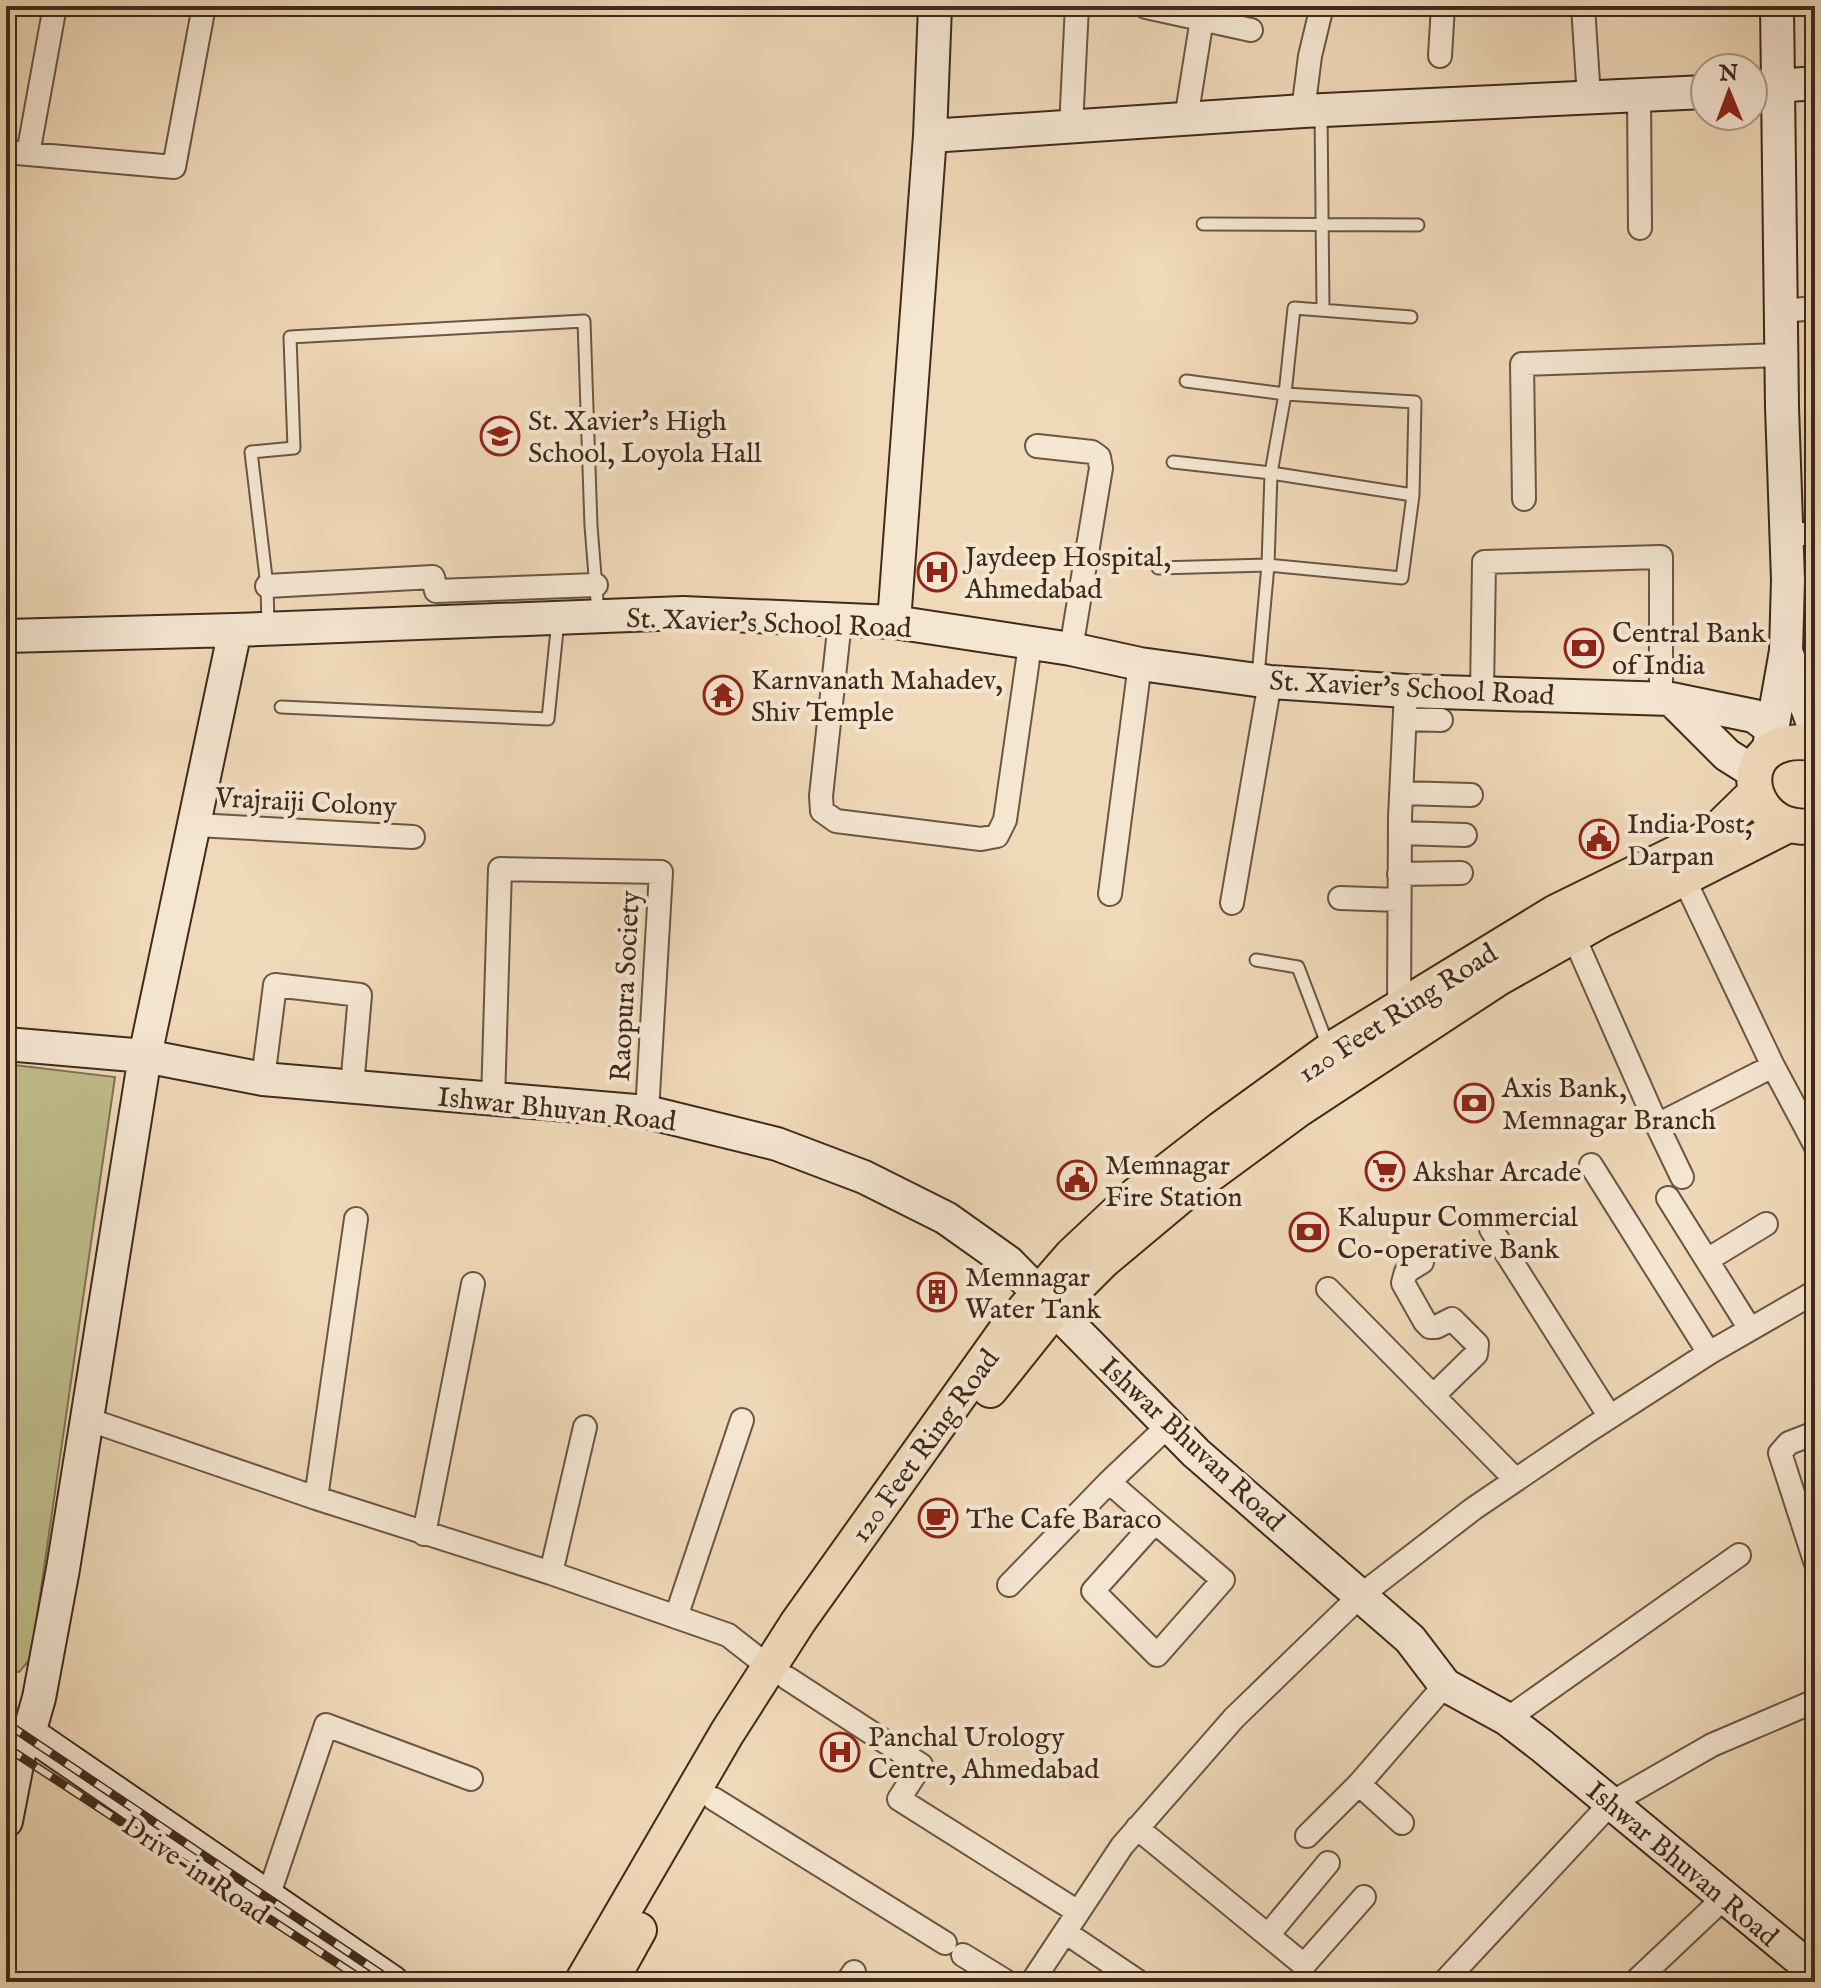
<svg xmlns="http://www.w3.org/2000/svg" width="1821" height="1988" viewBox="0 0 1821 1988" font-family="'IM FELL English',serif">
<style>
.green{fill:#bfbe8b;stroke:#7f7453;stroke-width:2}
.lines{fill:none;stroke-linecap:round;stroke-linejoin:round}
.lane-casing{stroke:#6b5642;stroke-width:15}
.street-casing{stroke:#6b5642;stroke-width:26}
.secondary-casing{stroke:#3f2a1b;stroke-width:36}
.primary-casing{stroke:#3f2a1b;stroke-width:38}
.lane{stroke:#f5e6d2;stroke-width:11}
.street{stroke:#f5e6d2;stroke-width:22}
.secondary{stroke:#f5e6d2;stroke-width:32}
.primary{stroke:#f0d9b9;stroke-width:34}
.rail-casing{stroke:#3f2a1b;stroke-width:9}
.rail{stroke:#f5e6d2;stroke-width:6;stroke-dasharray:18;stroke-linecap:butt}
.labels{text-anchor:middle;stroke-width:8;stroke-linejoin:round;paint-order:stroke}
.poi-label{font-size:28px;fill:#3f2a1b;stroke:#f5e6d2;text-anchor:start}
.street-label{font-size:28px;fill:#3f2a1b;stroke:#f5e6d2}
</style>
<rect width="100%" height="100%" fill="#f0d9b9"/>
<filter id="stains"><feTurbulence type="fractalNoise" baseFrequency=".0025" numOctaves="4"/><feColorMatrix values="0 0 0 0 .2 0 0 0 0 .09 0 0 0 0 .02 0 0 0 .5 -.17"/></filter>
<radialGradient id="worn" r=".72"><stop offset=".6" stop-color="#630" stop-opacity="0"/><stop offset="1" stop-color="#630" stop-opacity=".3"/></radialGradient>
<!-- green -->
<path class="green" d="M6 1064 115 1077 31 1658 19 1672 6 1671Z"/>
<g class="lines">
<!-- lane casing -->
<g class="lane-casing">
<path id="lane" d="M1321 111 1323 310
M1203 224 1418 225
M6 329H8
M1173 462 1271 473 1413 495
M1158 568 1268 565 1402 578 1413 495 1415 402 1285 394 1186 381
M268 625 267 586 251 452 294 448 290 337 584 321 591 526 598 613
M1258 676 1268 565 1271 473 1285 394 1294 308 1411 317
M281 707 548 719 558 620
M1256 960 1298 967 1328 1046"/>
</g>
<!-- street casing -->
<g class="street-casing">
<path id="street" d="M1583 6 1589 98
M1146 7 1251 30
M1440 56 1443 6
M1639 95 1640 228
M1303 111 1310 56 1322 6
M1186 119 1204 6
M1071 127 1077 6
M6 152 174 167 204 6
M28 154 55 6
M1782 311 1815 308
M1037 446 1092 452 1099 457 1101 468 1071 649
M1524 499 1522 364 1782 355
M1787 534H1815
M267 586 433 577 436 591 596 585
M840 621 821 796 822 811 836 821 981 839 997 836 1005 820 1030 645
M1482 692 1484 562 1661 557V698
M1405 719 1441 720
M1401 793 1471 795
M196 825 413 837
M1400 833 1465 835
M1399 874 1461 873
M1684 879 1773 1066 1804 1124 1815 1118
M1110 894 1140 664
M1340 898 1399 900
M1232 903 1270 682
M1573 935 1657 1125 1682 1177
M1399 1006 1400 817 1406 691
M263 1079 275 985 360 995 352 1087
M493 1100 500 869 661 872 647 1112
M1804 1124 1815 1145
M1657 1125 1773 1066
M1591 1165 1709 1353
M1668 1198 1750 1329
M1491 1229 1610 1417
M1707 1260 1766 1224
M1422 1262 1406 1272 1403 1283 1425 1322 1430 1327H1436L1452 1319 1477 1344 1476 1354 1433 1396
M1328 1289 1516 1480
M87 1419 316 1498 551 1573 728 1635 769 1667
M1815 1433 1789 1443 1780 1453 1815 1561
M316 1498 356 1219
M1155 1522 1223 1580 1157 1655 1093 1591 1155 1522 1109 1482 1168 1426
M424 1534 473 1284
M551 1573 585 1427
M1009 1585 1109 1482
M676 1617 742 1420
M787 1678 921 1765 899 1799 1078 1912
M1507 1719 1739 1555
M1359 1784 1402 1823
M714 1799 945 1943
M1137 1828 1304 1965 1364 1897
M1307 1836 1359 1784 1445 1685
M268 1897 326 1725 471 1779
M1065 1932 1139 1982
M1268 1935 1328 1863
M963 1955 1007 1982
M847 1982 854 1972
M1032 1982 1122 1846 1234 1718 1360 1596 1473 1509 1588 1431 1709 1353 1815 1292
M1444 1982 1611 1803 1712 1745 1815 1701
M1635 1982 1726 1896"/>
</g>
<!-- secondary casing -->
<g class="secondary-casing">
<path id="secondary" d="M1753 88 1815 83
M930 136 1303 111 1705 92
M894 622 930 136 935 6
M6 636 235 630 683 613 894 622 1071 649 1140 664 1270 682 1406 691 1671 699 1754 716 1773 730
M1787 654 1815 729
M1671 699 1727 755 1754 772
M1769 747 1786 651 1788 580 1782 407 1777 6
M6 1044 145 1056 263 1079 647 1112 777 1144 864 1177 946 1218 1008 1262 1196 1453 1410 1639 1445 1685 1507 1719 1542 1746 1815 1972
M29 1733 39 1698 63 1569 145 1056 235 630
M39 1740 392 1982
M6 1821 20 1749"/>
</g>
<!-- primary casing -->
<g class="primary-casing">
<path id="primary" d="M1815 743C1805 742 1794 741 1784 744 1741 755 1748 808 1784 823 1794 827 1805 827 1815 827
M990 1390 1054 1310 1103 1261 1182 1195 1299 1109 1497 979 1603 919 1788 825
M582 1982 727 1733 798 1622 1004 1333 1072 1255 1136 1195 1221 1129 1330 1050 1556 912 1711 836 1754 794
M610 1982 639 1930"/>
</g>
<!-- lane -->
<use href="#lane" class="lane"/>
<!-- street -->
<use href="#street" class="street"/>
<!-- secondary -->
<use href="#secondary" class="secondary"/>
<!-- primary -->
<use href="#primary" class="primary"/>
<!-- rail casing -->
<g class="rail-casing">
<path id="rail" d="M6 1723 393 1982
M6 1747 366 1982"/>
</g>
<!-- rail -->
<use href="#rail" class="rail"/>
</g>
<!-- icons -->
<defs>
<g id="school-ring" transform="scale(2)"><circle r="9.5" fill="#f5e6d2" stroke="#8f2418" stroke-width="1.5"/><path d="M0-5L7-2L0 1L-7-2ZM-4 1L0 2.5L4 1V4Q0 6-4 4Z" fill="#8f2418"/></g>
<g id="hospital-ring" transform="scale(2)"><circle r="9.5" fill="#f5e6d2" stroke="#8f2418" stroke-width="1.5"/><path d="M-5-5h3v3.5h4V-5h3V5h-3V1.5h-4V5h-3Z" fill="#8f2418"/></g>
<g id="bank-ring" transform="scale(2)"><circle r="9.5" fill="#f5e6d2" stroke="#8f2418" stroke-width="1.5"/><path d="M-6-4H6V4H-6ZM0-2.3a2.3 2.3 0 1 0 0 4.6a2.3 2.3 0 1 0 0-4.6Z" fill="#8f2418"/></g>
<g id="temple-ring" transform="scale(2)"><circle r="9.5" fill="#f5e6d2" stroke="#8f2418" stroke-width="1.5"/><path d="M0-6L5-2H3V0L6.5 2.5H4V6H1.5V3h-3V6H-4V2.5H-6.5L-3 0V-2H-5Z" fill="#8f2418"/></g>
<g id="civic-ring" transform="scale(2)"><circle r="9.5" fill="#f5e6d2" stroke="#8f2418" stroke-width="1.5"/><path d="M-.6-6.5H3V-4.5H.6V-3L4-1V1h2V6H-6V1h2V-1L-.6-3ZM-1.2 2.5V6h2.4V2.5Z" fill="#8f2418"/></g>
<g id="supermarket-ring" transform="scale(2)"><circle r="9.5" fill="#f5e6d2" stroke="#8f2418" stroke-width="1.5"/><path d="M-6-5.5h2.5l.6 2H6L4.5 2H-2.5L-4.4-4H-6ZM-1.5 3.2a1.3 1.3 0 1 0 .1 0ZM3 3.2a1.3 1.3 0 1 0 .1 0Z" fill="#8f2418"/></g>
<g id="building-ring" transform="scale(2)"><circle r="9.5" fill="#f5e6d2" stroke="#8f2418" stroke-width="1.5"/><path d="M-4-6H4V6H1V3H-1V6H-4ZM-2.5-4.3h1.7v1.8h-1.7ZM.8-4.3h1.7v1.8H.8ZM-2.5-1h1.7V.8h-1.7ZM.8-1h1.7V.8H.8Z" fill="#8f2418"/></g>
<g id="cafe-ring" transform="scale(2)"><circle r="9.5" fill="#f5e6d2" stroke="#8f2418" stroke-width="1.5"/><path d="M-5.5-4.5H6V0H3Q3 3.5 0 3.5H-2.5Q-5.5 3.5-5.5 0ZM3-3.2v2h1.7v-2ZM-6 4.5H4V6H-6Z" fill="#8f2418"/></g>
</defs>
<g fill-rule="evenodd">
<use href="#school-ring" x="500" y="436"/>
<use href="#hospital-ring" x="937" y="572"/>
<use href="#bank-ring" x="1584" y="648"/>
<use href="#temple-ring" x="723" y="695"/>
<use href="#civic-ring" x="1599" y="839"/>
<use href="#bank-ring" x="1474" y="1103"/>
<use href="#supermarket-ring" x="1385" y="1171"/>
<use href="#civic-ring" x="1077" y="1180"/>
<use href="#bank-ring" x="1309" y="1232"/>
<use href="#building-ring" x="937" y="1292"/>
<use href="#cafe-ring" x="938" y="1518"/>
<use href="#hospital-ring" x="840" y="1752"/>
</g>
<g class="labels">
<!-- poi labels -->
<g class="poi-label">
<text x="528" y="430">St. Xavier's High<tspan x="528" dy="32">School, Loyola Hall</tspan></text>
<text x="965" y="566">Jaydeep Hospital,<tspan x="965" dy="32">Ahmedabad</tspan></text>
<text x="1612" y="642">Central Bank<tspan x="1612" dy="32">of India</tspan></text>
<text x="751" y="689">Karnvanath Mahadev,<tspan x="751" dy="32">Shiv Temple</tspan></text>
<text x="1627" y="833">India Post,<tspan x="1627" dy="32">Darpan</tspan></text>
<text x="1502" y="1097">Axis Bank,<tspan x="1502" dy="32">Memnagar Branch</tspan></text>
<text x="1105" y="1174">Memnagar<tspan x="1105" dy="32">Fire Station</tspan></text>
<text x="1413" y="1181">Akshar Arcade</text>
<text x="1337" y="1226">Kalupur Commercial<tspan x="1337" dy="32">Co-operative Bank</tspan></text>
<text x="965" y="1286">Memnagar<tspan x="965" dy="32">Water Tank</tspan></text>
<text x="966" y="1528">The Cafe Baraco</text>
<text x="868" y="1746">Panchal Urology<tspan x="868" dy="32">Centre, Ahmedabad</tspan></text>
</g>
<!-- street labels -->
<g class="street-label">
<text transform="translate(769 622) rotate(2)" y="10">St. Xavier's School Road</text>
<text transform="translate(1412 687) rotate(3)" y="10">St. Xavier's School Road</text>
<text transform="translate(306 801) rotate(3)" y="10">Vrajraiji Colony</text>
<text transform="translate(624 986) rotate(-87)" y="10">Raopura Society</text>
<text transform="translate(1397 1012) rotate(-33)" y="10">120 Feet Ring Road</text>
<text transform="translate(557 1108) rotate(6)" y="10">Ishwar Bhuvan Road</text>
<text transform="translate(1193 1443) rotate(43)" y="10">Ishwar Bhuvan Road</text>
<text transform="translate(924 1445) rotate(-54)" y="10">120 Feet Ring Road</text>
<text transform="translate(1683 1863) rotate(40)" y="10">Ishwar Bhuvan Road</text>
<text transform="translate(196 1869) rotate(34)" y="10">Drive-in Road</text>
</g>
</g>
<!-- margin -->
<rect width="1821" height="1988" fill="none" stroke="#f0d9b9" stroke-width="32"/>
<rect x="8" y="8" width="1805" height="1972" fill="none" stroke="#3f2a1b" stroke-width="4"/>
<rect x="16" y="16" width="1789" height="1956" fill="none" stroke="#3f2a1b" stroke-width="2"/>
<!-- north arrow -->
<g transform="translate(1729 92) rotate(359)"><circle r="38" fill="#f5e6d2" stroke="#ac9b89" stroke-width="2"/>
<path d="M0-6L14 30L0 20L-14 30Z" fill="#8f2418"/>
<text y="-12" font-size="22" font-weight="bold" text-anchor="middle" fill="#3f2a1b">N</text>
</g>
<rect width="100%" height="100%" filter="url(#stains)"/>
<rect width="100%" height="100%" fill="url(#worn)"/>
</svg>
